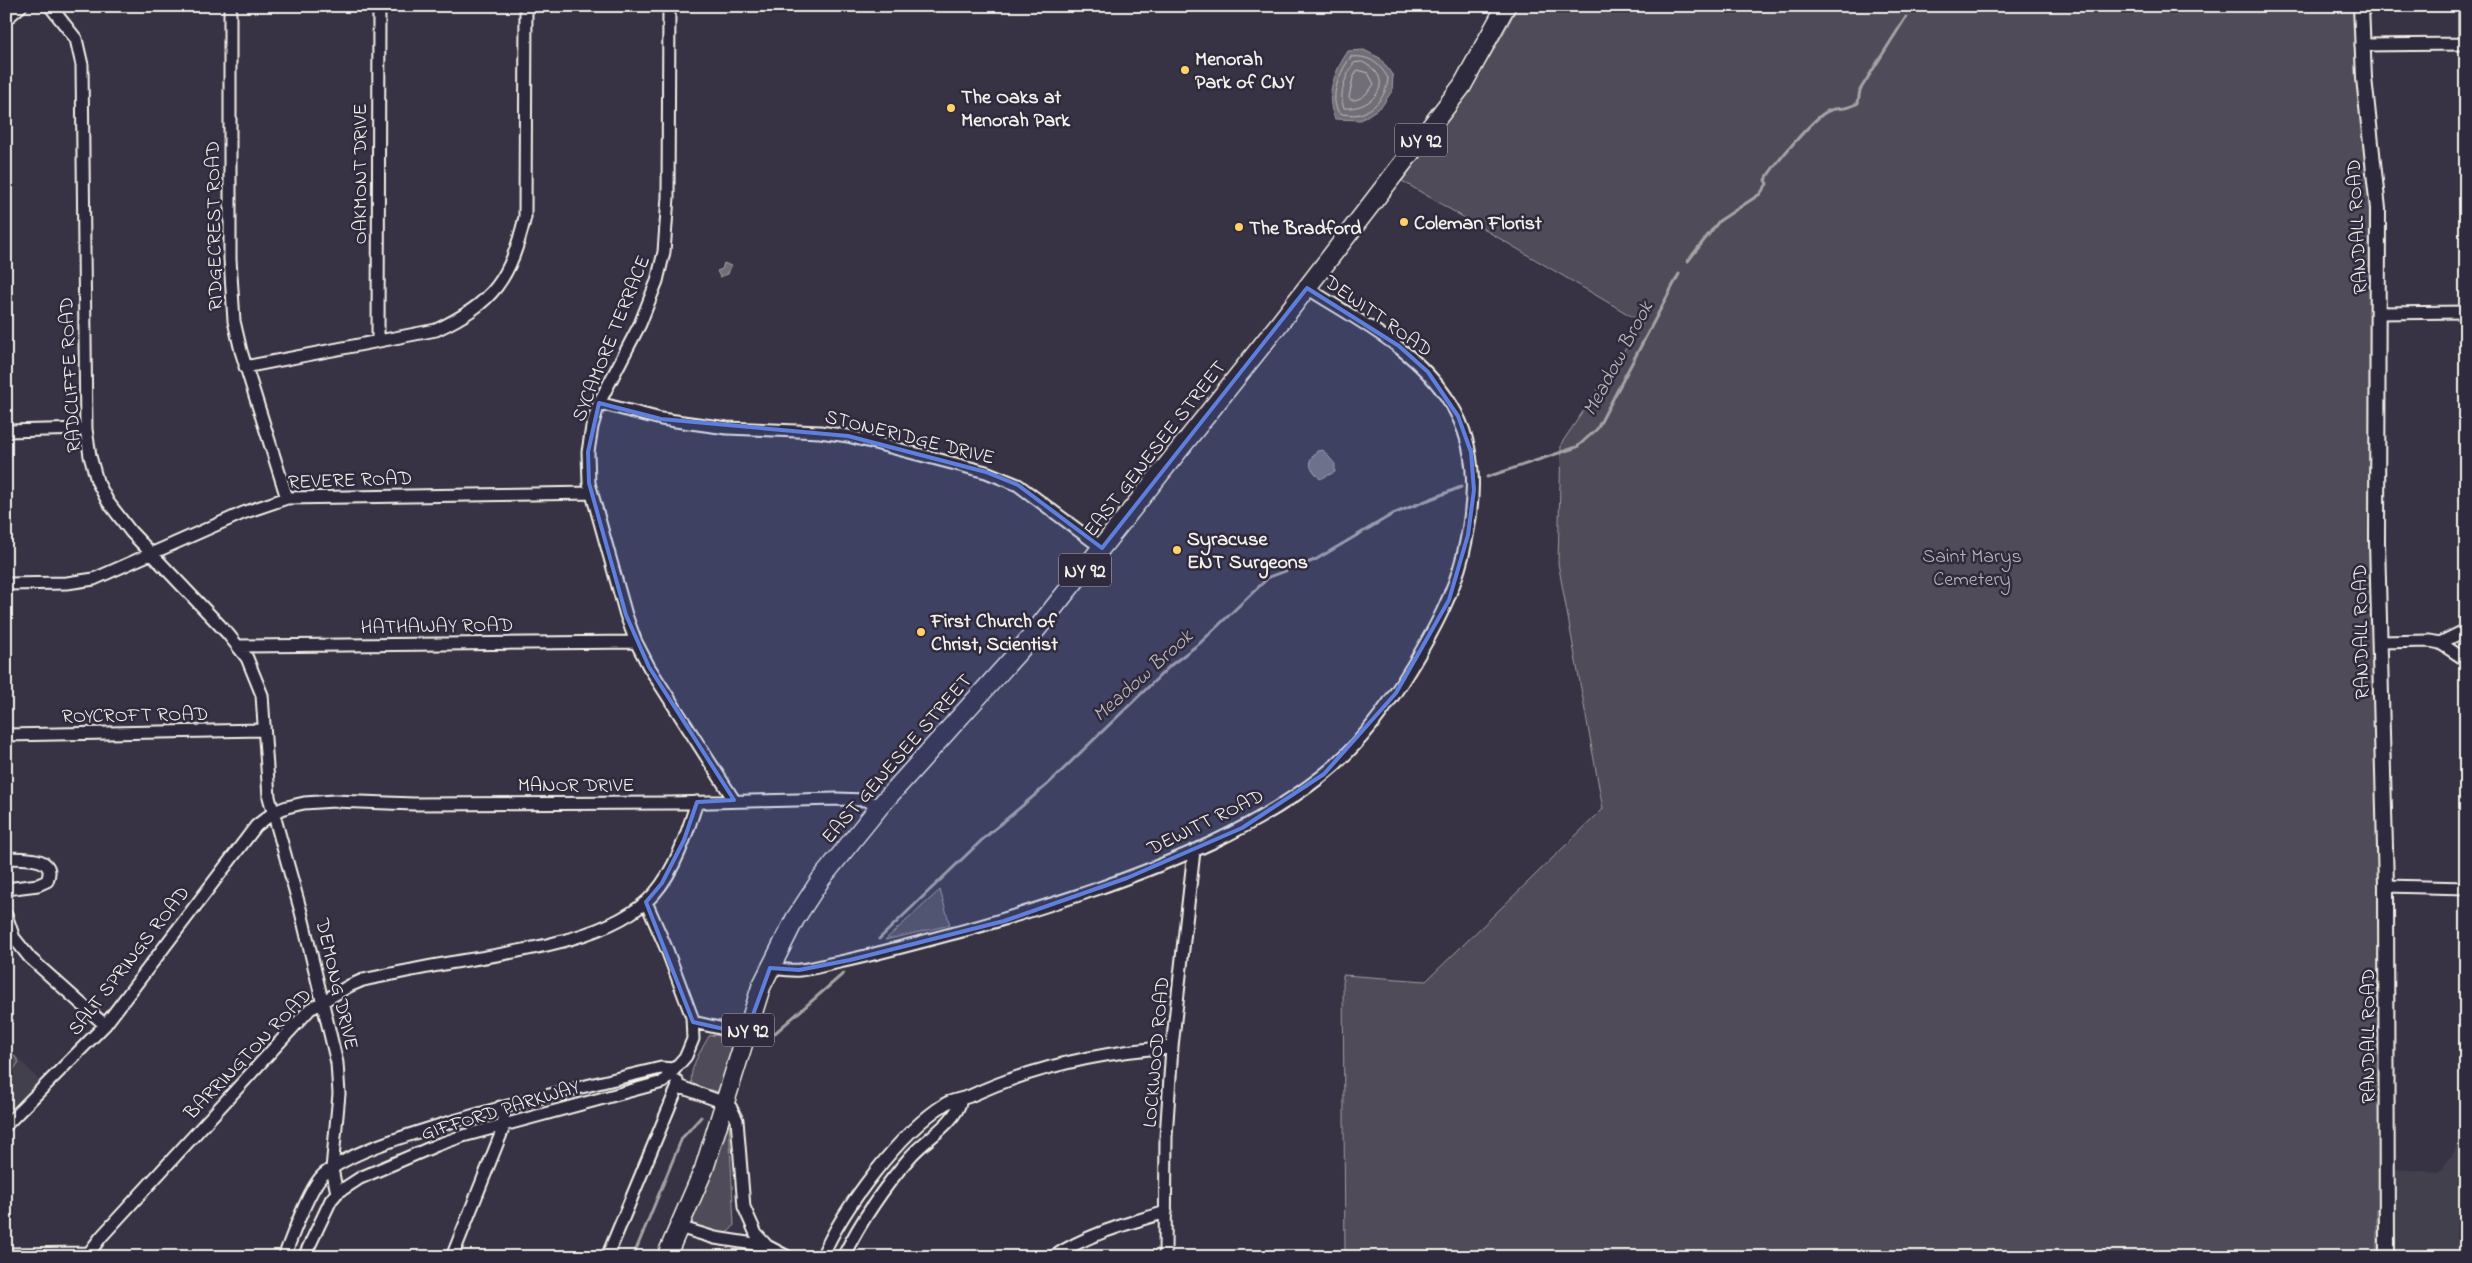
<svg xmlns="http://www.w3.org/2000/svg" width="2472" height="1263" viewBox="0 0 2472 1263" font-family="'Indie Flower',sans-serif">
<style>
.built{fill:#433f4e}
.green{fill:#504b59;stroke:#a29ea0}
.water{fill:#726e77;stroke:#a6a2a4}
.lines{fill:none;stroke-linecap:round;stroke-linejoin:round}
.shore{stroke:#c0bdbb;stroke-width:1}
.stream{stroke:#a6a2a4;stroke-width:3}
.minor-casing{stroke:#f4f1e8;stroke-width:15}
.tertiary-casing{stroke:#f4f1e8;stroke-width:18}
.primary-casing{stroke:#f4f1e8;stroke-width:21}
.minor{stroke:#2f2a3d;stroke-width:11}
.tertiary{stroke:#2f2a3d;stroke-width:14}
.primary{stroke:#2f2a3d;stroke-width:18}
.marked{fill:#5e7fdd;fill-opacity:0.2;stroke:#5e7fdd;stroke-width:4;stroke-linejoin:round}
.poi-dot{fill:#ffd166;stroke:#2f2a3d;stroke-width:2}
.labels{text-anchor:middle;stroke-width:5;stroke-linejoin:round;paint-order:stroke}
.shield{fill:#2f2a3d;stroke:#b9b5b5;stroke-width:1}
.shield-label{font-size:19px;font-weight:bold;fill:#f4f1e8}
.poi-label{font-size:20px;font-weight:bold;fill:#f4f1e8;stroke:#2f2a3d;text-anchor:start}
.street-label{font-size:20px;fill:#f4f1e8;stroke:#2f2a3d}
.park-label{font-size:20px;fill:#bbb7b6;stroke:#2f2a3d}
.water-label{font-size:21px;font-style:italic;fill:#bab6b5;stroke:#2f2a3d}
</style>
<rect width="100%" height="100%" fill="#373244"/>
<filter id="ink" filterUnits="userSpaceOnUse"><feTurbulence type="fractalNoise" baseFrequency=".02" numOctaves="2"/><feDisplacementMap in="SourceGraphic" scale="10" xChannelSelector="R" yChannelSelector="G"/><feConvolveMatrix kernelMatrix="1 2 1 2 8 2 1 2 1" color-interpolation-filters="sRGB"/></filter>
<g filter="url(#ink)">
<!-- built -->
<path class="built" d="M6 1045 41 1082 6 1115Z
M2466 1073V1257H2394V1169L2440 1172 2454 1152 2460 1136Z"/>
<!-- green -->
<path class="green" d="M1518 6H2361L2375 170 2387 1206 2377 1209V1257H1345L1343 975 1426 981 1603 809 1558 563 1561 444 1643 323 1402 181C1445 124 1486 70 1518 6Z
M940 890 950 925 885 940Z
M715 1035 729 1039 732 1046 721 1091 719 1092 693 1086C686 1072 702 1049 709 1036Z
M6 1045 19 1062 6 1080Z
M729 1122 734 1225C725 1242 706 1231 693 1226L691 1219Z"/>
<!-- water -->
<path class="water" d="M1364 50 1380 58 1393 76 1392 91 1382 106 1361 120 1335 119C1324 95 1335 71 1348 51Z
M724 263 731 266 728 274 720 277 717 271 722 269Z
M1323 450 1335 464V472L1320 479 1311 468 1310 460 1317 451Z"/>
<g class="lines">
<!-- shore -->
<path class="shore" d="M1351 57C1369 55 1379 63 1388 78 1387 94 1377 108 1360 114 1354 116 1346 114 1340 114 1327 99 1341 69 1351 57Z
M1362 62C1398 78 1375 110 1344 108 1338 94 1346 75 1354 63Z
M1358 70 1368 73 1374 84C1369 92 1361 101 1351 100L1349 97 1353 78Z"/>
<!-- stream -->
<path class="stream" d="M1688 261 1719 221 1760 194 1767 184 1765 180C1773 166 1814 117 1828 111 1839 106 1843 112 1858 103L1860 90 1906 17
M1487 477 1577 447 1597 429 1679 274
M879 939 983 839 1048 784 1171 665 1200 643 1269 577 1315 560 1393 514 1461 487
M775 1033 844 973
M633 1257 682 1138 701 1117"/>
<!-- minor casing -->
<g class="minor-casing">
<path id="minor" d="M50 6 76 39 82 65 86 429 90 456 97 481 108 502 131 532 228 634 247 658 262 695 269 797 301 912 337 1063 339 1094 332 1169 337 1193
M230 6V259L234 321 241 351 287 498
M669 6 668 197 664 252 657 281 640 324 599 403 592 427 588 452 589 483 626 615 636 642 649 667 734 800
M6 19 21 6
M2465 44V6
M2361 45 2466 44
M2379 313 2466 312
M378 341 379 6
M245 367 436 330C494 303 510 279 525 217L526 6
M599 403 661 419 727 428 820 432 848 436 986 472 1018 485 1102 548
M6 431 86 429
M6 584 67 583 94 579 243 513 287 498 592 493
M2380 642 2430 641 2440 643 2466 630
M2440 643 2466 660
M238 646 636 642
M6 735 264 730
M6 858C22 859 58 855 47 881L38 885 6 889
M2386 886 2466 888
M6 915 14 938 30 958 105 1025
M770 968C780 969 790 971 800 970 812 969 824 965 835 963 873 955 910 945 947 935 996 923 1043 907 1091 891 1173 862 1253 830 1322 776 1359 747 1389 705 1413 665 1434 630 1453 595 1463 555 1475 504 1480 451 1451 404 1418 350 1359 321 1307 288
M693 1022 746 1034
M678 1086 725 1103 731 1108 737 1120 744 1207 756 1234 767 1246
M6 1125 105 1025 256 826 274 812 287 807 304 803 334 801 414 804 671 803 837 799 865 800 880 806
M679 1227 715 1238 767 1246 788 1257
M89 1253 101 1237 310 1009 349 986 363 980C392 974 420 968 449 963 508 953 612 941 654 894 676 869 687 833 697 802
M6 1254 89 1253
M284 1257C292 1237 309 1188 323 1175 348 1153 402 1137 434 1127 509 1104 585 1086 661 1068L674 1069
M304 1257 331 1200 337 1193 360 1178 437 1145 463 1136 663 1082 686 1056 693 1039 692 1017 667 950 646 902
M452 1257 505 1124 500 1107
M607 1257 678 1086 677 1081
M822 1257C843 1208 900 1132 945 1104 952 1100 962 1099 970 1096 1033 1067 1102 1052 1172 1047
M843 1257C861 1221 884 1187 910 1157 926 1138 955 1124 961 1100
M1053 1257C1088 1234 1126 1224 1166 1212
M1165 1257 1166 1137 1172 1047 1194 851"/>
</g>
<!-- tertiary casing -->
<g class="tertiary-casing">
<path id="tertiary" d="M2361 6 2364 78 2378 209 2377 542 2386 886 2387 1257"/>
</g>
<!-- primary casing -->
<g class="primary-casing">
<path id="primary" d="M666 1257 704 1169 761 987 795 919 821 879 880 806 1021 649 1279 324 1462 86 1506 6"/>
</g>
<!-- minor -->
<use href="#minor" class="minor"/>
<!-- tertiary -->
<use href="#tertiary" class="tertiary"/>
<!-- primary -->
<use href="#primary" class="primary"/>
</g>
</g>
<!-- marked area -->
<path class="marked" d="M1307 288 1399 346 1428 372 1458 416 1471 452 1474 490 1468 535 1449 600 1396 693 1324 774 1242 828 1127 878 1004 921 850 960 799 970 770 968 746 1034 693 1022 646 902 662 883 684 840 697 802 734 800 649 667 626 615 589 483 588 452 599 403 661 419 848 436 986 472 1018 485 1102 548Z"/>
<!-- markers -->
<g class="poi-dot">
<circle cx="1185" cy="70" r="5"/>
<circle cx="951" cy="108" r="5"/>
<circle cx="1404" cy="222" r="5"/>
<circle cx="1239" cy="227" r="5"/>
<circle cx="1177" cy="550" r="5"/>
<circle cx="921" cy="632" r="5"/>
</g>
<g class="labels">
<!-- shield labels -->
<g class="shield">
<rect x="1395" y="123.5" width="52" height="33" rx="4"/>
<rect x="1059" y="553.5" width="52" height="33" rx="4"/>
<rect x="722" y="1013.5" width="52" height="33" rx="4"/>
</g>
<g class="shield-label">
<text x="1421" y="147">NY 92</text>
<text x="1085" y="577">NY 92</text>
<text x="748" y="1037">NY 92</text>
</g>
<!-- poi labels -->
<g class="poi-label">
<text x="1195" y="65">Menorah<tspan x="1195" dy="23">Park of CNY</tspan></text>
<text x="961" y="103">The Oaks at<tspan x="961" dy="23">Menorah Park</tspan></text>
<text x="1414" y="229">Coleman Florist</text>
<text x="1249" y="234">The Bradford</text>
<text x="1187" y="545">Syracuse<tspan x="1187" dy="23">ENT Surgeons</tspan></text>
<text x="931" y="627">First Church of<tspan x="931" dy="23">Christ, Scientist</tspan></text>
</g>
<!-- street labels -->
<g class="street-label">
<text transform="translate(359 174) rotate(-90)" y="7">OAKMONT DRIVE</text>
<text transform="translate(213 226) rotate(-91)" y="7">RIDGECREST ROAD</text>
<text transform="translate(2356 227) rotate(-93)" y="7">RANDALL ROAD</text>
<text transform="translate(1379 315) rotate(35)" y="7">DEWITT ROAD</text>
<text transform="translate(610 338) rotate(-68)" y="7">SYCAMORE TERRACE</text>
<text transform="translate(69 375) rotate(-93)" y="7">RADCLIFFE ROAD</text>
<text transform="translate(910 436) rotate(14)" y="7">STONERIDGE DRIVE</text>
<text transform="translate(1154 448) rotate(-52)" y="7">EAST GENESEE STREET</text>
<text transform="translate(350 479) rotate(-2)" y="7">REVERE ROAD</text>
<text transform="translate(437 625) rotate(-1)" y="7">HATHAWAY ROAD</text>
<text transform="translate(2360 632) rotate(-91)" y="7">RANDALL ROAD</text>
<text transform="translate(135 714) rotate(-1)" y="7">ROYCROFT ROAD</text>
<text transform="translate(896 758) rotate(-49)" y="7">EAST GENESEE STREET</text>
<text x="576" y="791">MANOR DRIVE</text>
<text transform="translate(1205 821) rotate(-26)" y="7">DEWITT ROAD</text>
<text transform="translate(128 960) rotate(-52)" y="7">SALT SPRINGS ROAD</text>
<text transform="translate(338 984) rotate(77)" y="7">DEMONG DRIVE</text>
<text transform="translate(2367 1036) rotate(-90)" y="7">RANDALL ROAD</text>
<text transform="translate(1155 1052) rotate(-85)" y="7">LOCKWOOD ROAD</text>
<text transform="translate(247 1053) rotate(-46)" y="7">BARRINGTON ROAD</text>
<text transform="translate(500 1109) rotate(-17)" y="7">GIFFORD PARKWAY</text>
</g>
<!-- park labels -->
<g class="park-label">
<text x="1972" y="562">Saint Marys<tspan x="1972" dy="23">Cemetery</tspan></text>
</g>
<!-- water labels -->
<g class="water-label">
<text transform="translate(1617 358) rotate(-62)" y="7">Meadow Brook</text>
<text transform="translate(1142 675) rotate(-42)" y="7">Meadow Brook</text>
</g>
</g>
<!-- margin -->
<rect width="2472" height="1263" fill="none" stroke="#2f2a3d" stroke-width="25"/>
<rect x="12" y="12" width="2447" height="1238" fill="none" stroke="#f4f1e8" stroke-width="2" filter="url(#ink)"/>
</svg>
